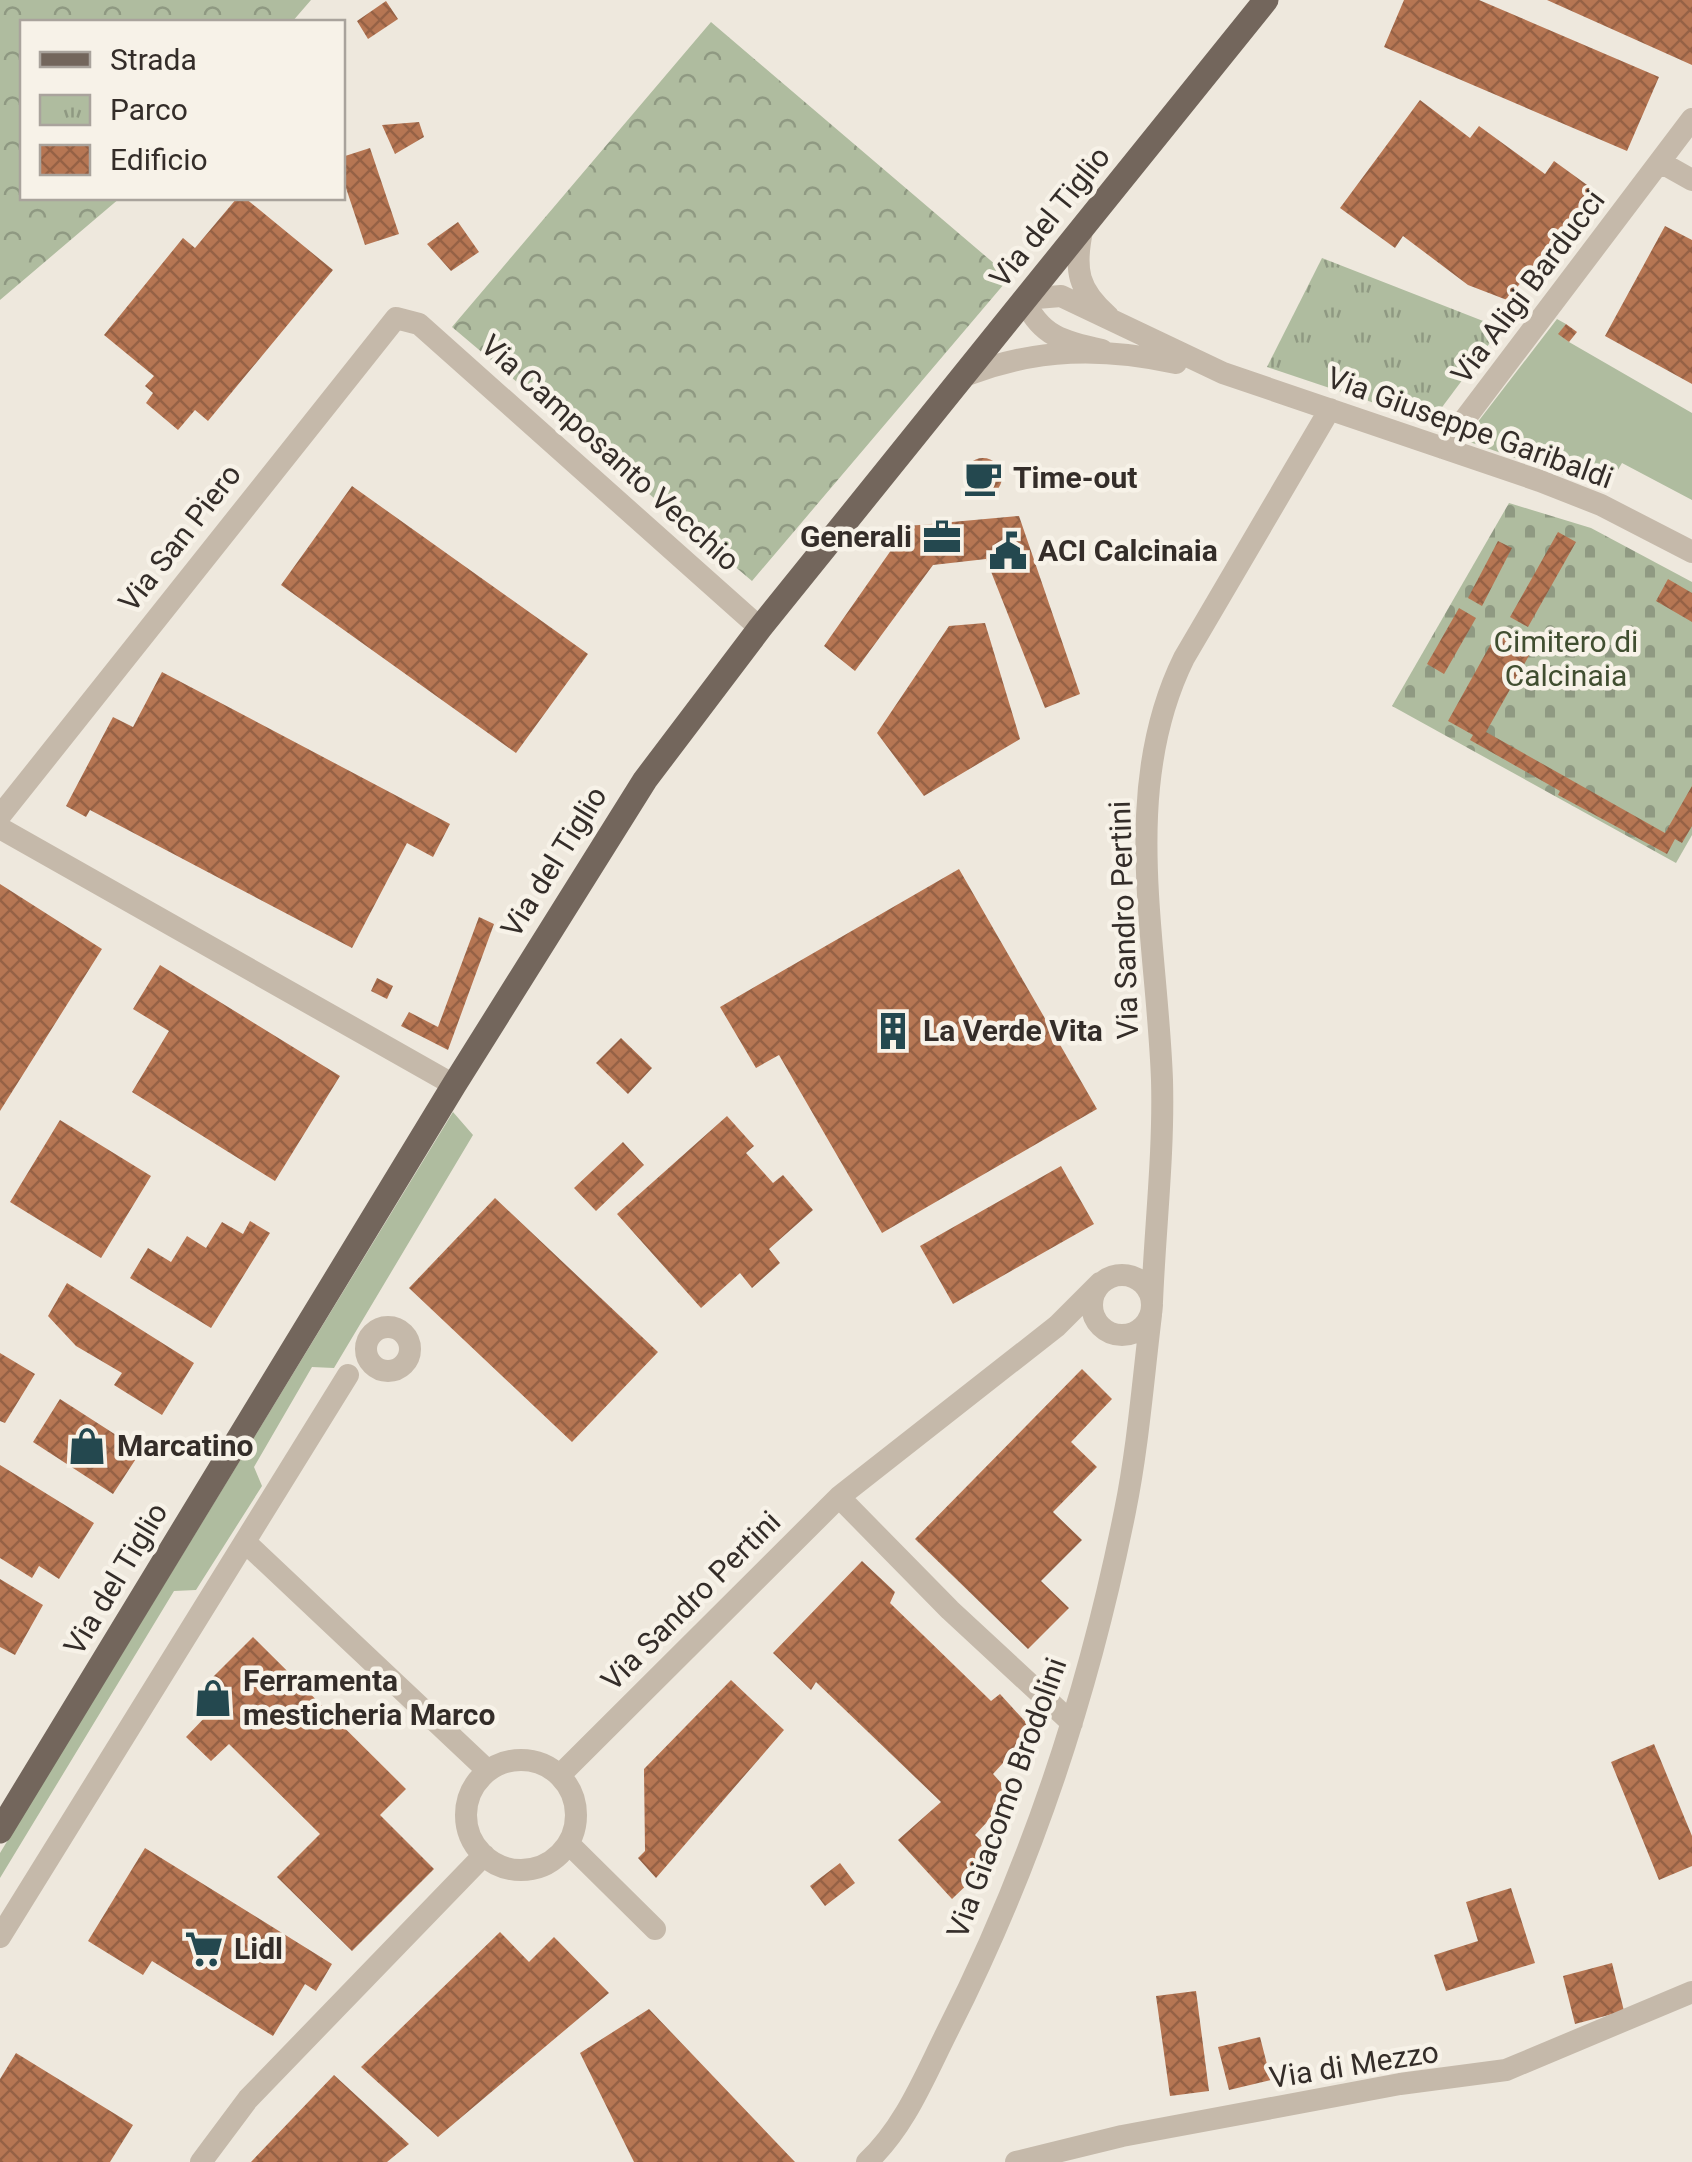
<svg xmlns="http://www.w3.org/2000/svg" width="1692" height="2162" viewBox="0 0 1692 2162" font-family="Roboto,sans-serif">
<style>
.green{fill:#afbc9f}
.forest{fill:url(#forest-crowns)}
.cemetery{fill:url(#cemetery-stones)}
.park{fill:url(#park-tufts)}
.building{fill:url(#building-cross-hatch)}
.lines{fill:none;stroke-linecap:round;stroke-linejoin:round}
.minor{stroke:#c5b9aa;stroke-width:22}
.major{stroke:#73665c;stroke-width:25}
.labels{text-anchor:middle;stroke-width:9;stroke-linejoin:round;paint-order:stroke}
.street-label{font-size:30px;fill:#342d29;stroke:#f7f2e8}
.poi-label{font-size:30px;font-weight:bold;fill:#342d29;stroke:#f7f2e8;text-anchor:start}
.park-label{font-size:30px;fill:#404e30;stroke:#f7f2e8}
</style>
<defs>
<pattern id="forest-crowns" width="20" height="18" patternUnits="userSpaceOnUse" patternTransform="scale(2.5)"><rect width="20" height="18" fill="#afbc9f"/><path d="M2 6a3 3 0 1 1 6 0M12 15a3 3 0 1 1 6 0" fill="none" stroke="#8f9982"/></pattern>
<pattern id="cemetery-stones" width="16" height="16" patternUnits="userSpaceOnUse" patternTransform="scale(2.5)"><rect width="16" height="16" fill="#afbc9f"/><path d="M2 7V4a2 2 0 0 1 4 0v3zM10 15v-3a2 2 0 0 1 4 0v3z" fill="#8f9982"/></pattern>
<pattern id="park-tufts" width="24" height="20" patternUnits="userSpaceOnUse" patternTransform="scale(2.5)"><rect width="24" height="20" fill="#afbc9f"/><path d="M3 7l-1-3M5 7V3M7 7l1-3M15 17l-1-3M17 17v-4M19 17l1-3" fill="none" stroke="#8f9982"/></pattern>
<pattern id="building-cross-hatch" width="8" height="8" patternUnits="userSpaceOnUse" patternTransform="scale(2.5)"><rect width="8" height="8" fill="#b67653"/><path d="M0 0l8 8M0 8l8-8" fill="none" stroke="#956145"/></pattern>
</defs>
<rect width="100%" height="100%" fill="#eee8dd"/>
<!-- green -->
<path class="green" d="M1557 319 1566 324 1559 334 1569 342 1692 413V500L1622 463 1606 490 1464 440Z
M453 1112 473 1135 334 1368 312 1367 254 1467 262 1486 196 1590 174 1591 0 1878V1853Z"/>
<!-- forest -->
<path class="forest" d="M0 0H311L292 22H22V198H120L0 300Z
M711 22 1010 277 752 581 452 327Z"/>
<!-- cemetery -->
<path class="cemetery" d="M1509 503 1591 528 1692 582V835L1676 863 1392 706Z"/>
<!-- park -->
<path class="park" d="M1322 258 1501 328 1431 422 1267 367Z"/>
<!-- building -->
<path class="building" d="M1404 0H1479L1659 77 1627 151 1384 47Z
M1547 0H1692V65Z
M386 1 398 19 368 39 357 21Z
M1420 100 1470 138 1479 126 1545 174 1554 161 1594 190 1507 300 1468 285 1403 236 1395 248 1340 208Z
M419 122 424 137 395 154 382 125Z
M370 148 399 234 365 245 342 176V157Z
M237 198H245L333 270 208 421 195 410 178 430 146 403 153 393 145 386 154 376 104 335 183 238 195 248Z
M458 222 479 252 451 271 427 244Z
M1665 226 1692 240V384L1605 336Z
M1566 324 1577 332 1569 342 1558 334Z
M964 477a19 19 0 1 1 38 0a19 19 0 1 1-38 0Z
M352 486 588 654 516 753 281 585Z
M1019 516 1080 694 1045 708 986 559 933 565 855 671 824 646 908 526Z
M1558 532 1576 542 1528 627 1510 617Z
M1498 541 1512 548 1482 606 1468 598Z
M1668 579 1692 593V622L1656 601Z
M1459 608 1476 618 1444 674 1427 664Z
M985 623 1020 739 924 796 877 733 949 626Z
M1497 633 1531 652 1486 732 1665 833 1692 786V826L1682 843 1675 839 1667 854 1558 795 1560 791 1470 740 1473 735 1448 721Z
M162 672 450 824 433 857 407 843 352 948 90 810 86 817 66 806 113 717 133 727Z
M959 869 1097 1109 882 1233 779 1055 756 1068 720 1007Z
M0 884 102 949 0 1111Z
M479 917 494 924 448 1050 401 1026 409 1012 438 1027Z
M160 965 340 1076 275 1181 132 1092 169 1031 133 1009Z
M377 978 393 986 387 999 371 991Z
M621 1038 652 1068 628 1094 596 1063Z
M727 1116 754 1146 746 1153 773 1183 783 1175 813 1210 769 1249 780 1263 752 1288 740 1273 701 1308 617 1214Z
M60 1120 151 1176 101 1258 10 1202Z
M623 1142 644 1165 596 1211 574 1188Z
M1061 1166 1094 1224 953 1304 920 1246Z
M495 1198 658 1352 572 1442 409 1288Z
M250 1221 270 1233 211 1328 130 1278 148 1248 171 1262 187 1236 206 1248 222 1222 243 1234Z
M67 1283 194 1363 162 1415 114 1385 122 1373 76 1346 48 1316Z
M0 1353 35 1374 5 1423 0 1421Z
M1082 1369 1112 1399 1071 1442 1097 1467 1053 1512 1082 1540 1041 1581 1069 1608 1028 1649 915 1539Z
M60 1399 141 1451 113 1494 33 1442Z
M0 1465 94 1523 59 1579 39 1566 32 1578 0 1558Z
M862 1561 895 1592 890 1603 991 1701 1000 1694 1033 1730 993 1774 1012 1795 975 1835 997 1856 952 1899 898 1840 941 1802 816 1682 811 1690 773 1653Z
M0 1579 43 1605 15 1655 0 1647Z
M253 1637 406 1789 380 1815 434 1869 352 1951 277 1877 320 1834 229 1744 211 1761 186 1737 211 1711 195 1695Z
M731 1680 784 1730 656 1878 638 1858 645 1851 644 1769Z
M1654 1744 1692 1836V1866L1659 1880 1611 1762Z
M145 1848 332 1964 316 1991 305 1984 273 2036 152 1961 143 1975 88 1941Z
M840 1863 855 1883 825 1906 810 1886Z
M1511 1888 1535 1963 1446 1991 1434 1955 1478 1941 1466 1902Z
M500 1932 529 1962 554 1937 609 1993 438 2137 361 2067Z
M1612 1963 1624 2011 1575 2024 1563 1976Z
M1196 1991 1209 2091 1170 2096 1156 1996Z
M649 2009 795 2162H634L580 2053Z
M1260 2037 1271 2080 1229 2090 1218 2047Z
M16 2053 133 2125 110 2162H0V2079Z
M334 2075 409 2144 387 2162H251Z"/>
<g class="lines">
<!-- minor -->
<path class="minor" d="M1660 162 1692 180
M1082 231C1074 270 1078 290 1108 316
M1102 350C1064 342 1040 336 1024 299L1061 296 1223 373 1540 481 1601 505 1692 552
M967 375C1038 348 1102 347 1176 363
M1443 448 1692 119
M0 816 396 318 419 324 760 628
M0 828 454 1085
M1092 1305a30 30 0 1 1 60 0a30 30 0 1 1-60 0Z
M1152 1302C1155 1228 1164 1154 1162 1080 1157 939 1119 790 1184 658L1330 409
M366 1349a22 22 0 1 1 44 0a22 22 0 1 1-44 0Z
M839 1497 950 1610 1072 1723
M245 1542 486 1769
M466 1815a55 55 0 1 1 110 0a55 55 0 1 1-110 0Z
M560 1775 839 1497 1057 1326 1100 1283
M569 1844 655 1929
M0 1937 348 1375
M201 2162 248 2099 484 1855
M867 2162C904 2128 924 2078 946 2034 1030 1870 1089 1691 1125 1511 1138 1447 1143 1380 1151 1315
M1016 2162 1122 2136 1400 2084 1506 2070 1692 1992"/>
<!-- major -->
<path class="major" d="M0 1831 454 1085 645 780 760 628 1266 0"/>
</g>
<!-- icons -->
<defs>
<g id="cafe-bare" transform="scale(3)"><path d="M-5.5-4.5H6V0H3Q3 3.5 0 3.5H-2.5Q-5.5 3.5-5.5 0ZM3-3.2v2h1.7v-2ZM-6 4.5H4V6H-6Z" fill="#24484f" stroke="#f7f2e8" stroke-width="2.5" paint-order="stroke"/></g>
<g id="office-bare" transform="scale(3)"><path d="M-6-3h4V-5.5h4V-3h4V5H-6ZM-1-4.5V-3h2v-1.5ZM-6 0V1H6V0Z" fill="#24484f" stroke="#f7f2e8" stroke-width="2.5" paint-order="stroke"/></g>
<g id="civic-bare" transform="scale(3)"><path d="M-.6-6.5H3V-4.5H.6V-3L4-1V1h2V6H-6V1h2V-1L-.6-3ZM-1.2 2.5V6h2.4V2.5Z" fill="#24484f" stroke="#f7f2e8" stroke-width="2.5" paint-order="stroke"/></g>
<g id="building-bare" transform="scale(3)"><path d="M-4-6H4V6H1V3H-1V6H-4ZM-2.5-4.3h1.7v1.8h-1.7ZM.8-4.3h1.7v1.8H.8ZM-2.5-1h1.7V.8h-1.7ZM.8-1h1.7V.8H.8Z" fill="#24484f" stroke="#f7f2e8" stroke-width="2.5" paint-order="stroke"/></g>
<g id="shop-bare" transform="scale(3)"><path d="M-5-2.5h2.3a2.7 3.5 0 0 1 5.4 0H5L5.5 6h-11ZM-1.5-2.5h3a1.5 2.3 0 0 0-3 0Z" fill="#24484f" stroke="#f7f2e8" stroke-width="2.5" paint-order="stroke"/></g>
<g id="supermarket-bare" transform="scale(3)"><path d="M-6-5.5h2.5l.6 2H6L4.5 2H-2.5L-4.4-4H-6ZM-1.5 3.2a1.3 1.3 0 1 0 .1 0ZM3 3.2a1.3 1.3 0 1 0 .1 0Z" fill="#24484f" stroke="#f7f2e8" stroke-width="2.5" paint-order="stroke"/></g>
</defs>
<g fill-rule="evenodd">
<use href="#cafe-bare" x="983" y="478"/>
<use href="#office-bare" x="942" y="537"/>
<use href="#civic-bare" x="1008" y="551"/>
<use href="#building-bare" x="893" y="1031"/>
<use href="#shop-bare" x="87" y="1446"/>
<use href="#shop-bare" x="213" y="1698"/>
<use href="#supermarket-bare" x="204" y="1949"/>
</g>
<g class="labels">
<!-- street labels -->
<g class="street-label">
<text transform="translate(1050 217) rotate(-51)" y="10">Via del Tiglio</text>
<text transform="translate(1528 287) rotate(-53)" y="10">Via Aligi Barducci</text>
<text transform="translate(1470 428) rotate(20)" y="10">Via Giuseppe Garibaldi</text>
<text transform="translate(610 453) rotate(42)" y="10">Via Camposanto Vecchio</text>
<text transform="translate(180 538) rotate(-52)" y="10">Via San Piero</text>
<text transform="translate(554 862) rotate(-58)" y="10">Via del Tiglio</text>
<text transform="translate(1124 920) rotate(-92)" y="10">Via Sandro Pertini</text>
<text transform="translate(116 1579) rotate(-59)" y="10">Via del Tiglio</text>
<text transform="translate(691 1601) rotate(-45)" y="10">Via Sandro Pertini</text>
<text transform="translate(1007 1798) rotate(-70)" y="10">Via Giacomo Brodolini</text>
<text transform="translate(1354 2065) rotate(-9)" y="10">Via di Mezzo</text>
</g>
<!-- poi labels -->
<g class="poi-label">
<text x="1013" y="488">Time-out</text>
<text x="912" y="547" text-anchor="end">Generali</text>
<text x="1038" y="561">ACI Calcinaia</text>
<text x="923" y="1041">La Verde Vita</text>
<text x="117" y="1456">Marcatino</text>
<text x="243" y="1691">Ferramenta<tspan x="243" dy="34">mesticheria Marco</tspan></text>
<text x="234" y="1959">Lidl</text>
</g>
<!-- park labels -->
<g class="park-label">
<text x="1566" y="652">Cimitero di<tspan x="1566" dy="34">Calcinaia</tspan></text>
</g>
</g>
<!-- legend -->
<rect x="20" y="20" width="325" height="180" fill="#f7f2e8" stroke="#a9a39c" stroke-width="2.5"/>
<rect x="40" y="52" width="50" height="15" fill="#73665c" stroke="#a9a39c" stroke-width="2.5"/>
<text x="110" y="70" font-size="30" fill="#342d29">Strada</text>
<rect x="40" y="95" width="50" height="30" fill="url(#park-tufts)" stroke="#a9a39c" stroke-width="2.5"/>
<text x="110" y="120" font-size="30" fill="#342d29">Parco</text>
<rect x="40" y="145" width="50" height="30" fill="url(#building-cross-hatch)" stroke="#a9a39c" stroke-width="2.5"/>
<text x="110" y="170" font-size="30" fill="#342d29">Edificio</text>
</svg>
